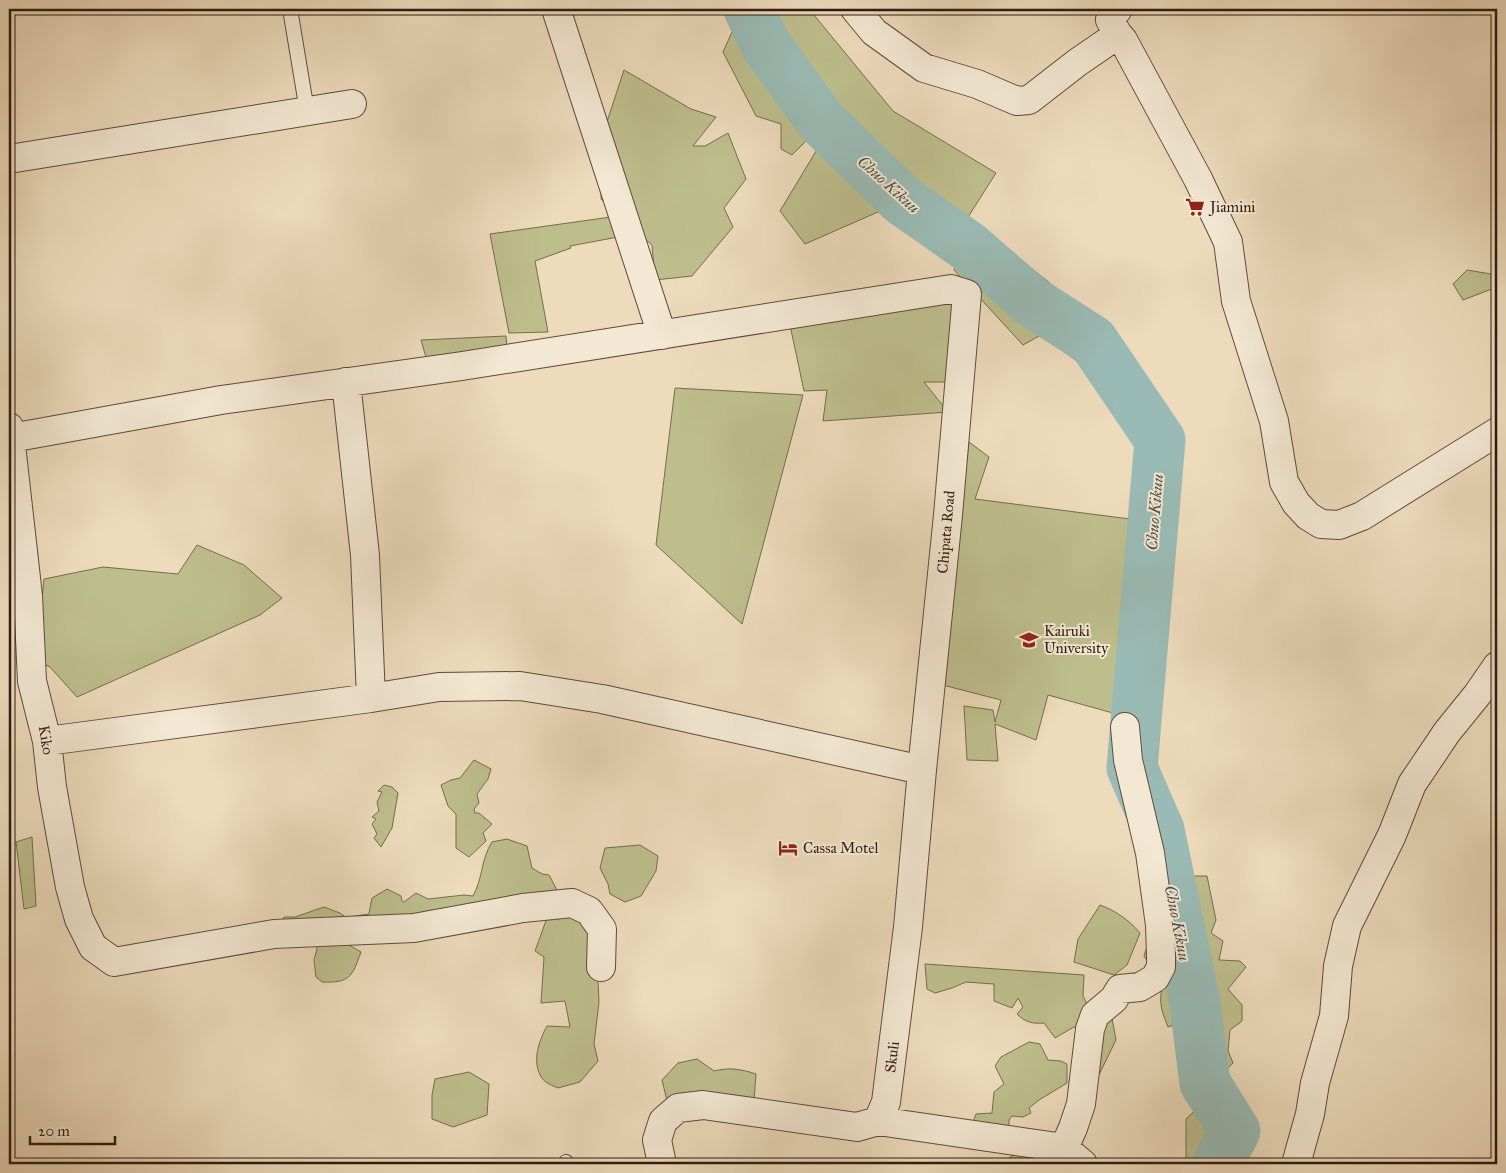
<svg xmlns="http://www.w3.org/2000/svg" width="1506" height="1173" viewBox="0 0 1506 1173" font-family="'IM FELL Great Primer',serif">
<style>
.green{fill:#bebe8d;stroke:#766c4f}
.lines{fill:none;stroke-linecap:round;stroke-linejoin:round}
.river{stroke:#9abbb5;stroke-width:51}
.lane-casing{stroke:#5e4b3c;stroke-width:16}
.street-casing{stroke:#5e4b3c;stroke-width:30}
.lane{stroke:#f3e8d3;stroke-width:14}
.street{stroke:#f3e8d3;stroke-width:28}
.labels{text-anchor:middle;stroke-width:4;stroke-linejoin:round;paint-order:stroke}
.poi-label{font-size:15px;fill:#2f1b11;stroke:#f3e8d3;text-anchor:start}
.street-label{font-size:15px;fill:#2f1b11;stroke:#f3e8d3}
.water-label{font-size:16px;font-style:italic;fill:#4f4b42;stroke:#f3e8d3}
</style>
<rect width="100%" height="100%" fill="#eddbbc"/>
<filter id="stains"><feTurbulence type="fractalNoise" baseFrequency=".004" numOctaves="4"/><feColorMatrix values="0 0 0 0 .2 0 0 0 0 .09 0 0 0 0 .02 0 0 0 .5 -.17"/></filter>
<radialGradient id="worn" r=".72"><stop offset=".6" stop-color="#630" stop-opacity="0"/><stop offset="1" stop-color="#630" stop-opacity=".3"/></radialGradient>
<!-- green -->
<path class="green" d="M737 9H809L893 111 996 173 968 217 1067 297 1070 319 1112 346 1121 393 1041 335 1023 345 954 270 967 219 966 221 944 211 942 221 887 208 805 244 780 211 824 138 819 128 792 155 781 149V124L756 116 723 52 740 14Z
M624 70 691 109 716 117 693 146H705L728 133 746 179 724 208 733 227 692 276 655 280 652 245 631 227 618 237 570 246 571 248 535 261 548 332 509 333 490 234 618 216 601 199 602 137Z
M1467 270 1497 275V287L1463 300 1453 284Z
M959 300 955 382H924L948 412 823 421 827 390 804 391 790 325Z
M506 336 508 358 427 361 421 340Z
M675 388 803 395 742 624 656 545Z
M969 442 989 457 975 499 1153 522 1131 718 1048 695 1036 740 995 724 998 761 967 760 964 706 993 710 995 722 1001 700 931 682 942 653Z
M197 545 244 565 282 598 260 615 77 697 50 667 31 659 16 630 41 610 44 579 103 567 178 574Z
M474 760 491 769 488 779 477 794 479 803 474 809 475 813H479L492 824 483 833 486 841 469 857 456 848V814L448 806 441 785 451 780 460 778Z
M384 785 392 787 398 793 392 828 381 847 374 838 377 834 372 824 376 819 372 817 379 811 377 802 382 792 378 791Z
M32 837 36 906 24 909 16 842Z
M507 839 527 846 532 868 542 874 549 875 558 892 352 929 355 916 369 914 372 898 387 889 401 896 402 901 404 902 416 893 428 899 464 895 473 896C483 878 481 859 492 842Z
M640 845 658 856 656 871 641 896 625 902 610 894 608 884 600 868 605 848Z
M1166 855 1175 873 1189 876H1207L1216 920 1211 933 1223 941 1219 960 1240 961 1246 967 1228 989 1242 1005V1021L1230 1030 1228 1051 1233 1063 1223 1073 1215 1067 1213 1034 1207 1029C1207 1043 1200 1068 1208 1080 1212 1086 1217 1086 1218 1092L1204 1089 1185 1059 1193 1041 1188 1029 1177 1024 1168 1027C1159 1005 1159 1000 1164 978L1149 964 1144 956 1152 931 1147 858Z
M1100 905C1116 911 1129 920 1140 933L1127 965 1114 975 1074 962 1078 939Z
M324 907 340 913 351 921 342 936 349 945 361 952C352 977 350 983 322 982L316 977 314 960 317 949 316 940 277 930 284 917H295Z
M548 915 595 920 599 1002 594 1044 598 1061 580 1082 558 1088C553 1086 545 1083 542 1078 531 1062 539 1041 547 1026L570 1027 565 1001 541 1003 544 957 535 951Z
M925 964 1084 975 1083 996 1090 1010 1112 1018 1116 1040 1095 1083 1085 1029 1074 1027 1055 1038 1044 1023C1032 1024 1025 1022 1017 1014L1023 1007 1018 998 1012 1008 994 1001V984L966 982 952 988 935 993 927 989Z
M1029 1042 1040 1044 1048 1060 1061 1061 1067 1064V1083L1039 1100 1029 1108 1031 1113 1023 1117 1012 1116 1009 1120V1130L974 1126V1119L976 1114 992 1113 994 1092 1004 1084 995 1066 1001 1057Z
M697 1059 714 1071C729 1067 741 1069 756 1074L754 1101 668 1105 662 1080 678 1063Z
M469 1072 489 1084 487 1115 453 1127 432 1119V1095L435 1079Z
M1223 1094 1236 1117 1240 1137 1230 1164H1185L1186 1159V1119L1208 1098Z
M1022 1150 1076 1164H999Z"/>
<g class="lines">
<!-- river -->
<path class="river" d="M749 9 765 44 821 121 902 200 969 247 1031 301 1093 341 1160 440 1132 768 1159 830 1195 1004 1205 1083 1235 1131 1217 1164"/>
<!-- lane casing -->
<g class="lane-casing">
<path id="lane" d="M290 9 307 111
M565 1164 566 1162"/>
</g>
<!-- street casing -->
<g class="street-casing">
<path id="street" d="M556 9 662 335
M855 9 874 32 924 68 977 84 1017 101 1029 100 1078 62 1113 38 1117 33
M1118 9 1110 20 1117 33 1123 40 1198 179 1228 242 1236 301 1274 421 1284 482 1296 503 1308 516 1321 524 1339 525 1362 516 1497 432
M9 159 352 104
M346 382 365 555 371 698
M9 427 28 596 32 681 47 741 52 787 70 887 79 919 93 947 114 962 274 934 414 928 523 908 572 903 589 911 602 929 601 967
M11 438 221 400 462 366 951 289 967 294 948 515 922 770 908 927 886 1102 878 1121 857 1127 703 1105 678 1108 663 1121 657 1140 662 1164
M47 741 371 698 439 687 520 686 602 699 922 770
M878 1121 1064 1148 1083 1164
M1064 1148 1073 1128 1081 1104 1090 1029 1095 1015 1114 999 1120 989 1140 987 1155 978 1161 967V956L1160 925 1150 853 1128 760 1125 727
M1296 1164 1310 1114 1315 1083 1334 1016 1338 966 1347 926 1392 835 1412 784 1447 732 1477 695 1497 666"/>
</g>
<!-- lane -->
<use href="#lane" class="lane"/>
<!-- street -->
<use href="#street" class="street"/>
</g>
<!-- icons -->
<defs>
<g id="supermarket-bare" transform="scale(1.5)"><path d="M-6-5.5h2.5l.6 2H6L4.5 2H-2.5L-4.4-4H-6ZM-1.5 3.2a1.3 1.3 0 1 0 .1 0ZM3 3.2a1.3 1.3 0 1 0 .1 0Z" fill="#8f2418" stroke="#f3e8d3" stroke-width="2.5" paint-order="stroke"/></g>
<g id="university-bare" transform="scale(1.5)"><path d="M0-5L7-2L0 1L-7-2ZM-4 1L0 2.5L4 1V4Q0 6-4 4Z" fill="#8f2418" stroke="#f3e8d3" stroke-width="2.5" paint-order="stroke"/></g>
<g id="hotel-bare" transform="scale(1.5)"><path d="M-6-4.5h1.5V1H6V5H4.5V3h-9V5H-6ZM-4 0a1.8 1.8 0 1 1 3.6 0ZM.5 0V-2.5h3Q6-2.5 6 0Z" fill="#8f2418" stroke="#f3e8d3" stroke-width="2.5" paint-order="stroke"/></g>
</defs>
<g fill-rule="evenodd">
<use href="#supermarket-bare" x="1195" y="207"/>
<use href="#university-bare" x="1029" y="640"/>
<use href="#hotel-bare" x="788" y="848"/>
</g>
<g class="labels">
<!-- poi labels -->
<g class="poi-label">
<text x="1210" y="212">Jiamini</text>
<text x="1044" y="636">Kairuki<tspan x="1044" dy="17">University</tspan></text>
<text x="803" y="853">Cassa Motel</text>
</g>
<!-- street labels -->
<g class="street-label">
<text transform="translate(946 532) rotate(-85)" y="5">Chipata Road</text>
<text transform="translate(46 740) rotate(81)" y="5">Kiko</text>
<text transform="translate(892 1057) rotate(-83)" y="5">Skuli</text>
</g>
<!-- water labels -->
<g class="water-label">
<text transform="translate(889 184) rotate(42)" y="6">Chuo Kikuu</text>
<text transform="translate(1154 512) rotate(-85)" y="6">Chuo Kikuu</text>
<text transform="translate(1178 923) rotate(79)" y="6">Chuo Kikuu</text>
</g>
</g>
<!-- margin -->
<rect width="1506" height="1173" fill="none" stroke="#eddbbc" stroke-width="30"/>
<rect x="10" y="10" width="1486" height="1153" fill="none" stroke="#2f1b11" stroke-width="2.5"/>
<rect x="15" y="15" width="1476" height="1143" fill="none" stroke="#2f1b11"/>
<!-- scale -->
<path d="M30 1136v8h85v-8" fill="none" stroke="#2f1b11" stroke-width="2.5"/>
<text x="38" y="1136" font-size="15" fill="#2f1b11" stroke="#f3e8d3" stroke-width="4" paint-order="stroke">20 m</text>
<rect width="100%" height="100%" filter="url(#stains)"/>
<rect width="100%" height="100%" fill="url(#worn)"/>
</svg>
